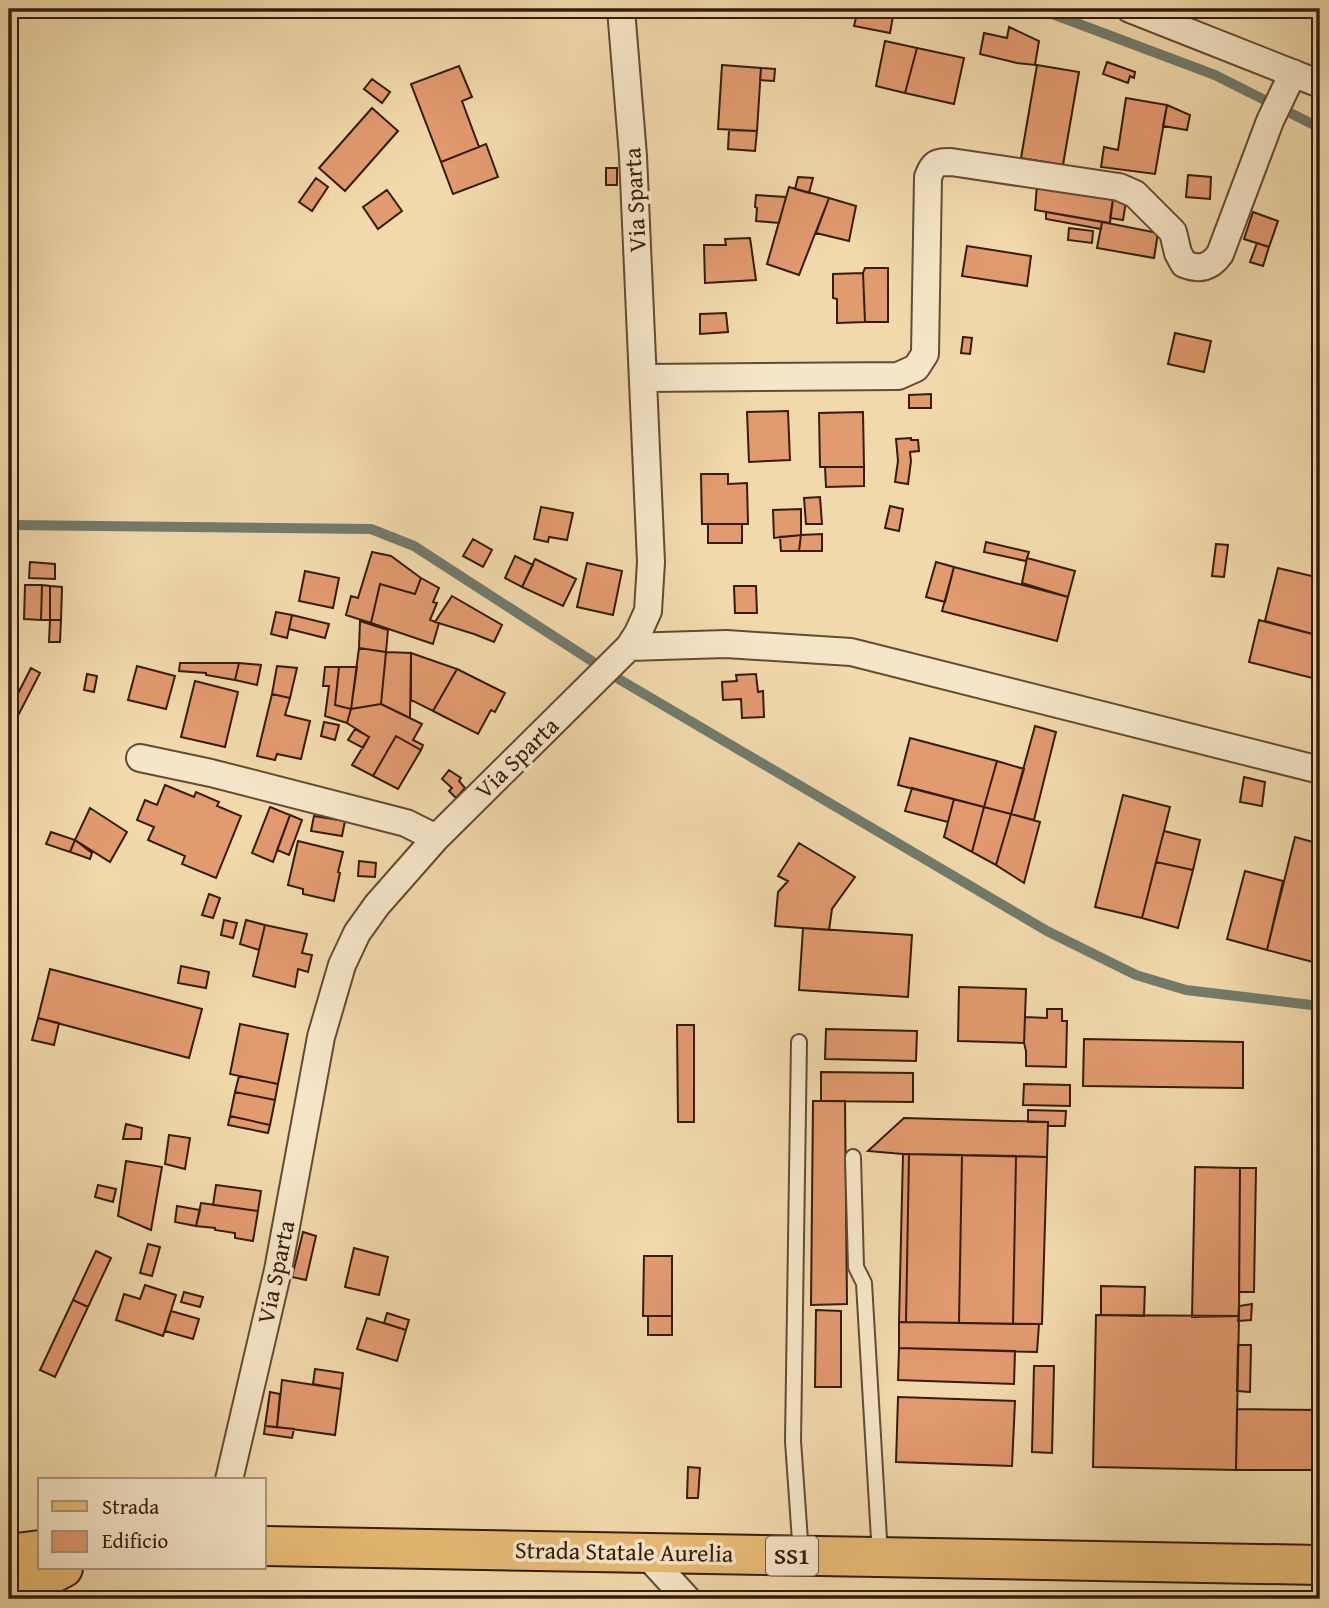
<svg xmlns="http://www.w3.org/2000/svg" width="1329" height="1608" viewBox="0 0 1329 1608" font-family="'Gentium Book Plus',serif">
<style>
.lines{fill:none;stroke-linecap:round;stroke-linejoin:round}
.stream{stroke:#727b6c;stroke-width:10}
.building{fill:#e29a6f;stroke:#351c0b;stroke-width:2}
.lane-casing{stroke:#644b33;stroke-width:18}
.street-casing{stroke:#644b33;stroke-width:30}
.primary-casing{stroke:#351c0b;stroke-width:42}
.lane{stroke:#f6e6c8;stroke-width:14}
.street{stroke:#f6e6c8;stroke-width:26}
.primary{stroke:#e8bc76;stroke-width:38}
.labels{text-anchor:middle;stroke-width:7;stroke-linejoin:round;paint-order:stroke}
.shield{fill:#f6e6c8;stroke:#6f5944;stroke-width:2}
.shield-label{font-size:23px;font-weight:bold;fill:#351c0b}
.street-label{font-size:24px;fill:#351c0b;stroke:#f6e6c8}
</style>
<rect width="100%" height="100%" fill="#f1d9ab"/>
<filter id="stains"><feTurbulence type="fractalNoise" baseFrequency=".00286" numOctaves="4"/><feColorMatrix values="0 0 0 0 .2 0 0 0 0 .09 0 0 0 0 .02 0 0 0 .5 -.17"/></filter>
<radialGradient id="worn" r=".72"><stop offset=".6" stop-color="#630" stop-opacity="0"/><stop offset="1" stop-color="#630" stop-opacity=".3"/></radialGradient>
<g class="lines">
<!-- stream -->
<path class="stream" d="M1039 9 1215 75 1320 128
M9 525 371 529 414 546 598 665
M617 678 1047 931 1136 975 1186 990 1320 1006"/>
</g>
<!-- building -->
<path class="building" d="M858 9 893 16 890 33 854 26Z
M1009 27 1039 41 1035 65 1017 63 980 54 984 33 1007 38Z
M885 41 917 48 905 93 876 86Z
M917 48 964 58 954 104 905 93Z
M1107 62 1135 72 1134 78 1130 76 1128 83 1103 74Z
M722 65 761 68 757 131 718 129Z
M1037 65 1079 72 1063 165 1021 158Z
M459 66 472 97 462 101 479 147 441 162 411 84Z
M761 68 775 69 774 81 760 80Z
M372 79 390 92 382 103 364 89Z
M1126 98 1167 105 1155 174 1101 167 1104 147 1118 150Z
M1167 105 1190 115 1187 130 1163 126Z
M372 108 398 131 345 191 319 168Z
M729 130 757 131 755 151 728 149Z
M486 144 498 177 453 194 441 162Z
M606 168H617V185H606Z
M1188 175 1211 177 1210 199 1186 197Z
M798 177 813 178 809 193 795 189Z
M316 178 328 187 312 211 299 202Z
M1037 185 1113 199 1110 223 1035 210Z
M789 187 829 198 799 275 767 264Z
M387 190 402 211 378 229 363 207Z
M756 195 786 197 779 223 756 221 757 208 755 207Z
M829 198 856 206 849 241 816 233Z
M1113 199 1126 201 1123 220 1110 218Z
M1046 212 1102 222 1101 229 1046 219Z
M1253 212 1278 221 1269 247 1244 239Z
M1102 222 1158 233 1154 258 1097 248Z
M1069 228 1093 231 1092 243 1068 240Z
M750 238 756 280 705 283 704 245H726L725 239Z
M1257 243 1269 247 1263 266 1250 262Z
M967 246 1031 256 1027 286 962 276Z
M865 268H888V322H865L863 273Z
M863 273 865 322 837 323V299L833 298V274Z
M726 313 728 332 700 334V314Z
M1175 333 1211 341 1204 372 1168 364Z
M963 337 972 338 970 354 961 353Z
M931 394V408H909V395Z
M788 411 790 460 749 462 747 412Z
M863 412 864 467H820L819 413Z
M911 438V440H918L919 451 910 452 911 461 908 484 895 482 898 461 896 439Z
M825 467H864V486L826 487Z
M701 474H728V484L747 483 748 524H702Z
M820 497 822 524H806L804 498Z
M890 506 903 509 899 531 885 528Z
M541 507 573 513 567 540 549 537 548 542 534 539Z
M801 509V535L774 538 773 510Z
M708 524H742V543H708Z
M822 534V551H799L801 535Z
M801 535 799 551H781L780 537Z
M473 539 492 550 483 567 463 556Z
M986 542 1029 552 1026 561 984 552Z
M1216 544 1228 545 1224 577 1212 576Z
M372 552 391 556 421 578 415 594 380 584 371 623 346 615 351 596 358 598Z
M515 556 533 565 522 587 505 578Z
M1027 558 1075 571 1068 597 1022 583Z
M535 559 576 579 563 606 522 587Z
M30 562 55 564V579L29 578Z
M936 562 954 567 945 602 926 597Z
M587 563 622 571 613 615 577 607Z
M954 567 1068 597 1057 641 942 611Z
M1278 568 1320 578V636L1265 621Z
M305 571 339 578 333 608 299 601Z
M421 578 439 588 433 602 437 603 430 620 439 623 433 644 371 623 380 584 415 594Z
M25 585H42L41 620 24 619Z
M42 585 50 586V620H41Z
M50 586 62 587 61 620H50Z
M734 586H756L757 613H735Z
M452 596 502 625 494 642 474 634 435 622Z
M276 612 292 615 287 638 271 634Z
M292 615 329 624 325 638 289 629Z
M50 620H61L60 642H49Z
M1259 620 1320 636V680L1249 662Z
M360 621 388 630 386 652 359 648Z
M359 648 386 652 381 704 351 709Z
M386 652 411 653 410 718 381 704Z
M411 653 457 669 433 711 411 700Z
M180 663H239L235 680 206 675V673L179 671Z
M239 663 261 665 257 685 235 680Z
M137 666 175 676 166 709 128 700Z
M277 666 297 668 290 698 272 694Z
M325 667H339L335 705 351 709 347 723 325 716 329 686H323Z
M339 667H357L351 709 335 705Z
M31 668 40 673 9 733V711Z
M457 669 505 693 495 712 491 710 478 734 433 711Z
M87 674 97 676 94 692 84 690Z
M756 674 758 692 763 691 764 717 742 718 741 699 723 700 722 682 737 681 736 675Z
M195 681 238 692 225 747 181 737Z
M272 694 290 698 285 715 310 721 301 759 277 754 275 760 257 756Z
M381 704 422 724 413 740 423 745 421 750 396 736 373 776 352 765 369 737 347 723 351 709Z
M324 722 339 725 335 740 321 736Z
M1035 726 1056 732 1034 820 1011 814Z
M355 729 369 737 363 748 348 740Z
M396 736 421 750 398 789 373 776Z
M910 738 997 761 984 807 898 785Z
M997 761 1024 769 1011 814 984 807Z
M449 770 461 778 459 781 465 788 456 798 449 791 452 788 442 779Z
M1244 777 1265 782 1262 806 1240 802Z
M165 785 194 797 196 792 219 802 217 806 241 816 216 878 182 864 185 856 148 840 154 827 137 820 145 800 157 805Z
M912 788 954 799 948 822 905 811Z
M1123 795 1170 807 1142 918 1095 907Z
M954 799 984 807 972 852 944 837Z
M270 807 290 815 273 862 252 853Z
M984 807 1011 814 996 865 972 852Z
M90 808 127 832 110 862 75 840Z
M1011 814 1040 822 1024 883 996 865Z
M290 815 302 820 289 855 277 850Z
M314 816 345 821 342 836 311 831Z
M1164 831 1200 840 1193 870 1156 862Z
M51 832 75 840 70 852 46 844Z
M1295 837 1320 844V932L1313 962 1267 950Z
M75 840 92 853 90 859 70 852Z
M298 841 343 852 338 872 340 873 334 901 303 894V889L288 885Z
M799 843 855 877 832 909 829 930 775 926 778 892 788 881 778 876Z
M359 861 376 863 375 877 358 876Z
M1156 862 1193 870 1178 928 1142 918Z
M1245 871 1283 881 1267 950 1227 939Z
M209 894 220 898 213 918 202 915Z
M224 920 237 923 233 938 221 935Z
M246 920 265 925 259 950 240 944Z
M265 925 307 934 302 953 312 955 308 972 298 969 295 987 253 976Z
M803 928 912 935 908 997 799 990Z
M181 966 209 972 206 988 178 983Z
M50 969 202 1009 189 1058 38 1018Z
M959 987 1026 989 1024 1043 958 1041Z
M1047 1009H1062V1021H1067L1066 1067 1026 1066V1051L1024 1043 1025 1017 1047 1018Z
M38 1018 59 1023 54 1045 32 1040Z
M240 1024 288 1034 278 1084 230 1074Z
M677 1025H694V1122H678Z
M826 1029 917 1031 916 1061 825 1059Z
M1084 1039 1243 1042V1088L1083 1086Z
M821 1072 913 1073V1102L821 1101Z
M239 1076 278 1084 275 1100 235 1092Z
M1024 1084 1070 1085V1106L1023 1105Z
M235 1092 275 1100 270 1125 230 1116Z
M813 1101H845L847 1304 811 1305Z
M1028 1110 1066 1111 1065 1126H1048V1122H1028Z
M230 1116 270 1125 268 1133 228 1125Z
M904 1118 1048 1122 1047 1157 903 1154 868 1151Z
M126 1124 142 1128 141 1139H123Z
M169 1135 190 1138 185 1169 165 1164Z
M903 1154H909L906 1322H899Z
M909 1154 962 1155 959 1323 906 1322Z
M962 1155 1016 1156 1013 1324 959 1323Z
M1016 1156 1047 1157 1042 1324H1013Z
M126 1161 162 1167 151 1230 118 1216Z
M1195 1167 1240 1168 1239 1316 1192 1317Z
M1240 1168H1256L1254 1292H1239Z
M98 1185 116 1189 113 1202 95 1197Z
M216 1185 261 1191 258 1211 213 1205Z
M201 1203 258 1211 253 1241 235 1238V1233L215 1230V1228L196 1226Z
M177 1206 200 1210 196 1226 175 1222Z
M303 1232 316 1236 306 1280 292 1277Z
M148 1244 160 1247 152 1276 140 1273Z
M354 1248 388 1257 379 1295 345 1287Z
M96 1251 111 1258 88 1307 73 1300Z
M644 1256H672V1316H643Z
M145 1285 176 1295 163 1336 116 1320 124 1294 140 1299Z
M1101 1286 1145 1287 1144 1316 1101 1315Z
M184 1292 203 1297 200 1307 181 1302Z
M73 1300 88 1307 55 1377 40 1370Z
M1252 1304 1251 1320 1238 1321 1239 1306Z
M816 1310 841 1311V1387H815Z
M171 1311 199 1319 193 1339 165 1331Z
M387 1313 409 1320 406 1330 384 1323Z
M1096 1315 1239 1316 1236 1470 1093 1467Z
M648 1316H672V1335H648Z
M367 1318 406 1330 397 1361 357 1349Z
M899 1322 1039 1324 1037 1352 899 1348Z
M1238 1345H1251L1250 1392 1237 1391Z
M899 1348 1015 1351 1014 1384 898 1380Z
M1034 1366H1054L1052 1453 1032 1452Z
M315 1369 343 1373 341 1389 313 1384Z
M282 1380 341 1389 335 1435 277 1427Z
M270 1392 280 1394 277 1427 265 1426Z
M898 1397 1015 1401 1012 1466 896 1462Z
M1237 1409 1320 1410V1470H1236Z
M265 1426 294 1429 292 1438 264 1434Z
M688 1467 700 1468 698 1498H687Z
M544 1592 590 1594V1599H533L532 1593Z"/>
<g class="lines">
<!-- lane casing -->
<g class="lane-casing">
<path id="lane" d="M799 1042 793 1441 801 1555
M853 1157 856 1267 864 1283 880 1556"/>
</g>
<!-- street casing -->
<g class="street-casing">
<path id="street" d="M1130 9 1320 84
M644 378 898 376 916 368 925 354 928 177C934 163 935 162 951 162L1119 187 1135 194 1173 232 1178 253 1184 264C1199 270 1210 268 1220 254L1270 121 1293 73
M629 647 726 644 851 652 1320 770
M140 758 211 773 406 823 436 838
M229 1480 278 1270 321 1037 342 965 357 933 377 905 436 838 629 647 638 633 648 611 651 562 633 156 621 9
M644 1552 687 1599"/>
</g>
<!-- primary casing -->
<g class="primary-casing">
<path id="primary" d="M264 1546 1320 1565
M9 1554 40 1550
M9 1590 44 1578 63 1568"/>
</g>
<!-- lane -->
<use href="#lane" class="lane"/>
<!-- street -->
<use href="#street" class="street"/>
<!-- primary -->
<use href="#primary" class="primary"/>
</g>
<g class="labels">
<!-- shield labels -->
<rect class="shield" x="766" y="1536.5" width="52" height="39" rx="5"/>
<g class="shield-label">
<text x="792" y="1564">SS1</text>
</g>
<!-- street labels -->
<g class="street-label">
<text transform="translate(635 200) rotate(-93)" y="8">Via Sparta</text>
<text transform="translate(517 758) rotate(-44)" y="8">Via Sparta</text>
<text transform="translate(276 1272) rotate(-78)" y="8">Via Sparta</text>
<text transform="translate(624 1552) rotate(1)" y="8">Strada Statale Aurelia</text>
</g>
</g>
<!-- margin -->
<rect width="1329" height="1608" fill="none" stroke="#f1d9ab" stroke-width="35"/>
<rect x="10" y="10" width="1308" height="1587" fill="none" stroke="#351c0b" stroke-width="3.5"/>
<rect x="18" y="18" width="1294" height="1573" fill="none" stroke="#351c0b" stroke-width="2"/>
<!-- legend -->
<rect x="38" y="1478" width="228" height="91" fill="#f6e6c8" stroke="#a9957c" stroke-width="2"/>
<rect x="52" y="1501" width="35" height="10" fill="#e8bc76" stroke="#a9957c" stroke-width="2"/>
<text x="102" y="1514" font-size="21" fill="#351c0b">Strada</text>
<rect x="52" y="1531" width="35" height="21" fill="#e29a6f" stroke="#a9957c" stroke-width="2"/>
<text x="102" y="1548" font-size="21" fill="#351c0b">Edificio</text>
<rect width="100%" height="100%" filter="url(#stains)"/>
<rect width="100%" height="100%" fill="url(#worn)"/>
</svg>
